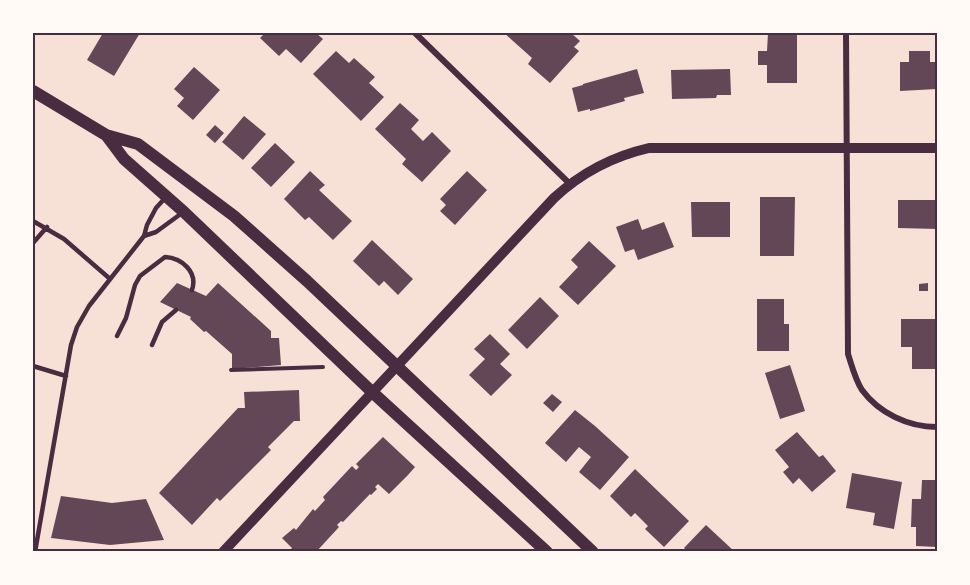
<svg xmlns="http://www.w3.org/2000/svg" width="970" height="585" viewBox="0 0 970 585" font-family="'Asap Condensed',sans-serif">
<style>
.building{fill:#644757}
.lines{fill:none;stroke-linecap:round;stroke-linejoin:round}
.path{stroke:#4a2c40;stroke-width:4}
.service{stroke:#4a2c40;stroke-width:4.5}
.minor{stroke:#4a2c40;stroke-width:6}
.tertiary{stroke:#4a2c40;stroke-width:10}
.secondary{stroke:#4a2c40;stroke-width:12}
.neatline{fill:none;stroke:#4a2c40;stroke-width:2}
</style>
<rect width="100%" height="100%" fill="#f7e1d7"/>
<!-- building -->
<path class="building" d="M103 33H140L114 76 87 60Z
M265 33H316L323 39 301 63 286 49 279 56 260 38Z
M504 33H571L580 41 574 47 579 51 550 83 528 64 532 58Z
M768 33H797V83H767V65H758V51H767Z
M336 51 349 63 354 58 375 77 369 83 384 97 361 121 313 74Z
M909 51H930V62H937V89L900 91V62H909Z
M194 67 220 90 193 120 177 106 184 98 174 89Z
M637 69 644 93 624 98 625 101 590 111V109L578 112 572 88 583 85V84Z
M730 69 731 95H717L716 98 672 99 671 70Z
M400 103 419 120 411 129 423 141 432 132 451 151 422 182 402 164 406 159 375 129Z
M244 116 266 134 243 160 222 142Z
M215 125 224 133 215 143 206 135Z
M275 143 295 162 271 187 251 168Z
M310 171 325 185 319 190 352 221 333 240 309 217 305 220 284 199Z
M467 171 487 190 455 225 440 211 446 205 440 199Z
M760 197H795L794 256H760Z
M898 200H937V229L898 228Z
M691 202H730V237H692Z
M638 219 642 230 664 222 674 247 638 260 634 249 625 252 616 227Z
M372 240 413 279 398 295 384 281 379 286 353 261Z
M589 241 616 266 578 305 559 287 578 267 571 260Z
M177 283 206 296 218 283 271 331V338H279L281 365 232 369V354L206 331 204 332 190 319 191 317 160 302Z
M928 283V291H919V284Z
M540 297 559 316 527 349 508 330Z
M757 299H784V324H789V351H757Z
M901 319H937L936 369H912V347H901Z
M490 334 510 354 500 364 512 375 491 396 469 375 485 359 474 349Z
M790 365 805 411 780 419 765 373Z
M299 390 300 421H294L268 447 271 450 220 501 217 498 192 525 159 493 238 408H245L244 392Z
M552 394 562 402 553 412 543 403Z
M575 410 595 426 629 457 600 490 579 472 591 457 579 447 566 462 545 443Z
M797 432 819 457 823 455 836 471 812 492 799 478 793 484 783 472 789 467 775 450Z
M383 437 415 467 408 475 389 494 378 484 375 487 377 489 371 495 370 494 343 522 341 521 337 525 339 527 316 552H289L292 548 282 538 294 528 296 530 313 509 315 511 325 500 323 497 352 466 356 470 359 467 356 464Z
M635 469 689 521 664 547 645 529 648 526 635 513 631 517 610 496Z
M852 473 902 482 894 529 873 525 875 513 846 508Z
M922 480H937V547L916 546V527H911L912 499H921Z
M61 496 112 503 146 499 164 540 110 545 51 538Z
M706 525 735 552H688L684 548Z"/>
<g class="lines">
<!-- path -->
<path class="path" d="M231 370 323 367"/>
<!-- service -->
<path class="service" d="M33 221 64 239 109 278
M144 236 156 232 182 213
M33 243 47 227
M117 336 126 318 135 285 140 276 165 257C182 258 198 272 192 290
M152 345 162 322 176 310
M33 366 66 376
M35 552 71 345 77 327 89 306 144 236 147 225 156 208 166 197"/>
<!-- minor -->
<path class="minor" d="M415 33 569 183
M846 33 848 354C852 366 855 379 862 390 879 413 908 427 937 427"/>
<!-- tertiary -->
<path class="tertiary" d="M223 552 554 198C581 173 614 156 649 148H937"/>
<!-- secondary -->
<path class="secondary" d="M33 91 106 135 138 144 234 216 307 281 593 552
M106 135 124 159 184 212 371 391 547 552"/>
</g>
<!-- border -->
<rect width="970" height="585" fill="none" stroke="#fffaf5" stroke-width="69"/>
<rect x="34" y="34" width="902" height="516" class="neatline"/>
</svg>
